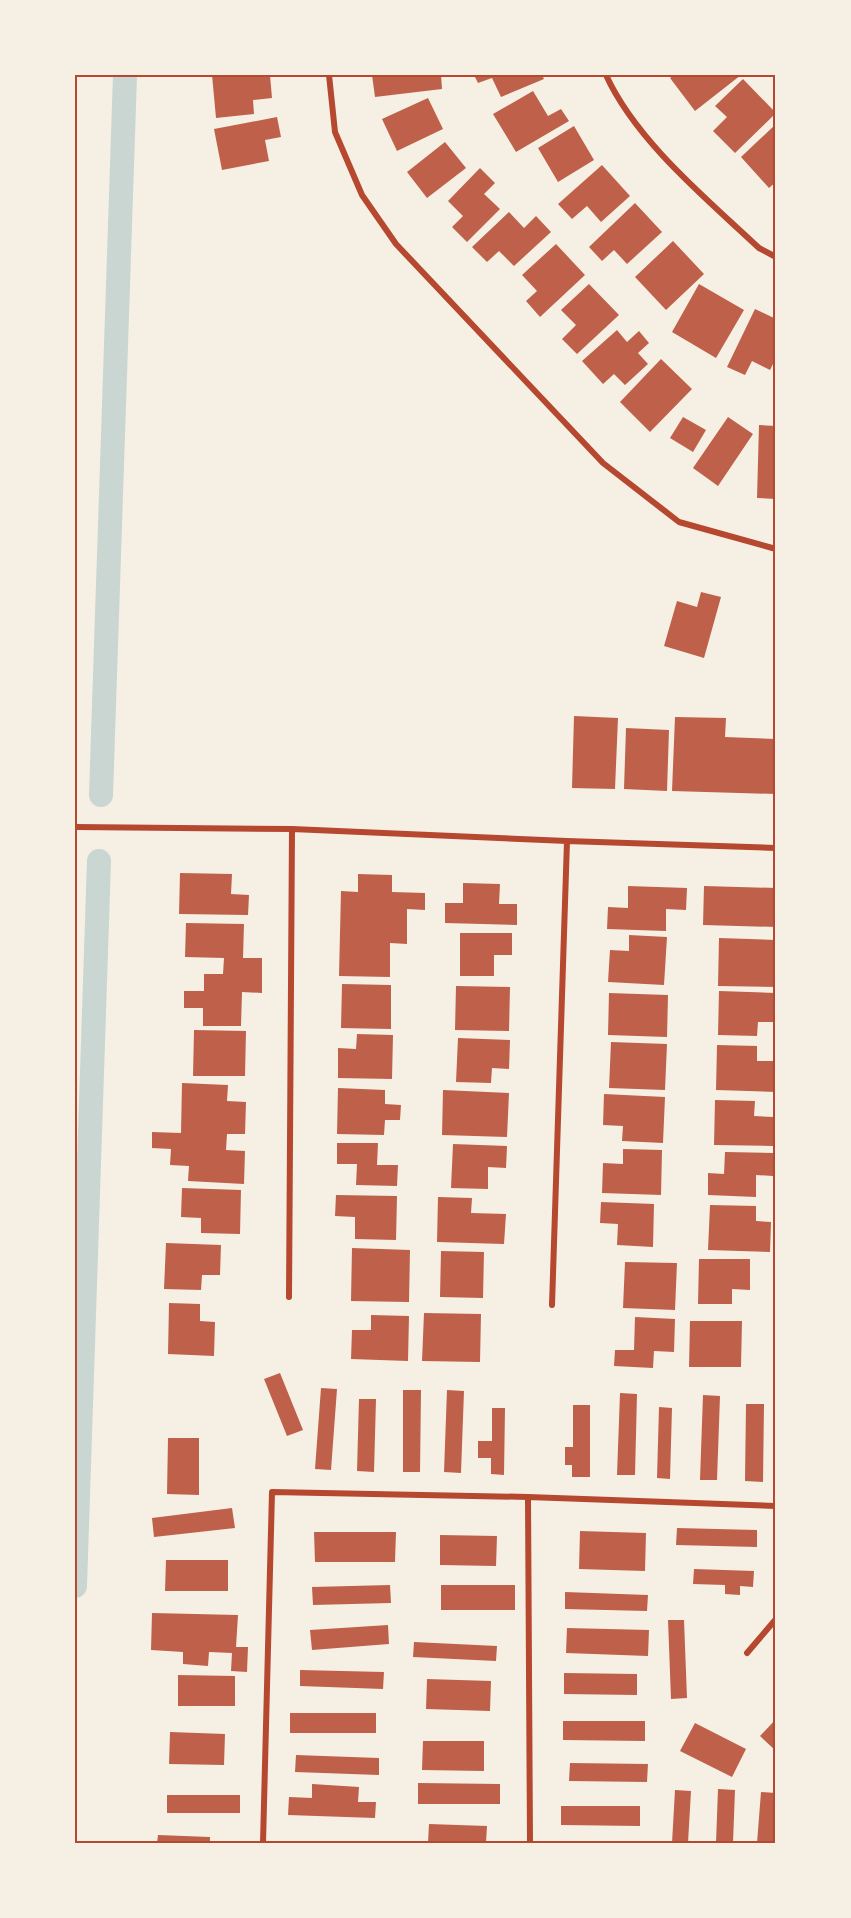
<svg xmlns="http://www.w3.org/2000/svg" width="851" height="1918" viewBox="0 0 851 1918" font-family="Figtree,sans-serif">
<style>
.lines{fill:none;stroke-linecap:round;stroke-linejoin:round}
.canal{stroke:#c9d6d2;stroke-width:24}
.building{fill:#bf614a}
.minor{stroke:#b5482f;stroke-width:6}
.neatline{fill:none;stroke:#b5482f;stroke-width:2}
</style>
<rect width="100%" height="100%" fill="#f6efe4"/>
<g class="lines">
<!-- canal -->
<path class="canal" d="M101 795 125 75
M75 1586 99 861"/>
</g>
<!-- building -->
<path class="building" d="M212 75H270L272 98 253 100 254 114 216 118Z
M372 75H441L442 89 375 97Z
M474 75H542L544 79 501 97 492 78 478 83Z
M674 75H741L695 111 670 78Z
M743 79 776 113 735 153 713 131 727 117 715 106Z
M533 91 548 116 561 109 569 121 516 152 493 114Z
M428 98 443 129 397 151 382 119Z
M277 117 281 137 265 140 269 161 222 170 214 129Z
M776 124V182L769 188 741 157Z
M574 126 594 160 558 182 538 148Z
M445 142 466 168 427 198 407 172Z
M602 165 630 196 601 222 587 206 572 219 558 204Z
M480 168 495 183 484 194 500 209 467 242 452 227 463 216 448 201Z
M635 203 662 232 627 264 614 250 602 261 589 247Z
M509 212 524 228 536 216 551 232 514 266 499 251 487 262 472 247Z
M673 241 704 274 666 310 635 277Z
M556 244 585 275 540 317 526 301 537 291 522 275Z
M589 284 619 315 577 354 562 339 576 325 561 310Z
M699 284 744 310 716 358 672 332Z
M755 309 776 319V358L770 370 752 361 745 375 727 367Z
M617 330 627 342 639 331 649 343 638 353 648 364 625 385 614 374 603 384 582 361Z
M661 359 692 389 650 432 620 402Z
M683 417 706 430 693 452 670 438Z
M728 417 753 434 718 486 693 468Z
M759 425 776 426V499L757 498Z
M701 592 721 597 704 658 664 646 677 601 697 607Z
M574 716 618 718 615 789 572 788Z
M675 717 726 718 725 737 776 739 775 794 672 791Z
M626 728 669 730 667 791 624 789Z
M180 873 232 874 231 894 249 895 248 915 179 914Z
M358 874 392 875V892L425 893V910L407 909V944L390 943V977L339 976 341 891 358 892Z
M463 883 500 884 499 904H517V925L445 923V903H463Z
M628 886 687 888 686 910 666 909V931L607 929 608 907 628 908Z
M704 886 776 888V927L703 925Z
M186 923 244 924 243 958H262V993L242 992 241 1026H203V1008H184V991H204V974H223L224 958 185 957Z
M460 933H512V955H494V976H460Z
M629 935 667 937 664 985 608 982 610 950 629 951Z
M719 938 776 940V987L718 986Z
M342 984 391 985V1029L341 1028Z
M456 986 510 987 509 1031 455 1030Z
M719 991 776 993V1022H758L757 1036 718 1035Z
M609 993 668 995 667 1037 608 1035Z
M194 1030 246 1031 245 1076H193Z
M357 1034 393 1035 392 1079 338 1078V1048L356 1049Z
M458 1038 510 1040 509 1069 492 1068 491 1083 456 1082Z
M611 1042 667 1044 665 1090 609 1088Z
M717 1045 757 1046V1061H776V1092L716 1090Z
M182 1083 228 1085 227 1101 246 1102 245 1134H227L226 1150 245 1151 244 1184 188 1181 189 1166 170 1165 171 1149 152 1148V1132L181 1133Z
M338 1088 385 1090V1104L401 1105 400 1120H385L384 1135 337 1134Z
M443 1090 509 1093 507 1137 442 1135Z
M604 1094 665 1097 663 1143 622 1141 623 1126 603 1125Z
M715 1100 755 1101 754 1116 774 1117 773 1146 714 1145Z
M337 1143H378L377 1165H398L397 1186 356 1185 357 1164H337Z
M453 1144 507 1146 506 1168 488 1167V1189L451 1188Z
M623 1149 662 1150 661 1195 602 1193 603 1163 623 1164Z
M725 1152 773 1153V1176L756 1175V1197L708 1195V1173L724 1174Z
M182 1188 241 1190 240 1234 201 1233V1218L181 1217Z
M336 1195 397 1196 396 1240 355 1239V1217L335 1216Z
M438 1197 472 1198 471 1213 506 1214 504 1244 437 1242Z
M601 1202 654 1204 653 1247 617 1245 618 1224 600 1223Z
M710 1205 756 1206V1221L771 1222 770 1252 708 1250Z
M166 1243 221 1245 220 1275H202L201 1290 164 1289Z
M352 1248 410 1250 409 1302 351 1301Z
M441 1251 484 1252 483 1298 440 1297Z
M699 1259H750V1290L732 1289V1304H698Z
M625 1262 677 1263 675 1310 623 1308Z
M169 1303 200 1304V1321L215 1322 214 1356 168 1354Z
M424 1313 481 1314 480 1362 422 1361Z
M371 1315 409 1316 408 1361 351 1359 352 1330H371Z
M635 1317 675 1319 674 1352 654 1351 653 1368 614 1366 615 1350H634Z
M690 1321H742L741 1367H689Z
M280 1373 303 1430 287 1436 264 1379Z
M321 1388 337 1389 331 1470 315 1469Z
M403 1390H421L420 1472H403Z
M447 1390 464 1391 461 1473 444 1472Z
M620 1393 637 1394 635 1475H617Z
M703 1395 720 1396 717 1480H700Z
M359 1399H376L374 1472 357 1471Z
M746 1404H764L763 1482 745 1481Z
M573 1405H590V1477H572V1465H565V1447H573Z
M659 1407 672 1408 670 1479 657 1478Z
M492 1408H505L504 1475 491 1474V1458H478V1441H492Z
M168 1438H199V1495L167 1494Z
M232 1508 235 1528 154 1537 152 1518Z
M677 1528 757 1530V1547L676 1545Z
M580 1531 646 1533 645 1571 579 1569Z
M314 1532H396L395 1562H315Z
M440 1535 497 1536 496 1566 440 1565Z
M166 1560H228V1591H165Z
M694 1569 754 1571 753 1587 740 1586V1595L725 1594V1585L693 1584Z
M390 1585 391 1603 313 1605 312 1587Z
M441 1585H515V1610H441Z
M565 1592 648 1595 647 1611 565 1609Z
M152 1613 238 1615 236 1647H248L247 1672 231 1671 232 1653 209 1652 208 1666 183 1664V1652L151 1650Z
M668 1620H684L687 1698 671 1699Z
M388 1625 389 1644 312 1650 310 1630Z
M567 1628 649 1630 648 1656 566 1653Z
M414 1642 497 1646 496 1661 413 1657Z
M300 1670 384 1672 383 1689 300 1686Z
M564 1673 637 1674V1695L564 1694Z
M178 1675 235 1676V1706H178Z
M427 1679 491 1681 490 1711 426 1709Z
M290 1713H376V1733H290Z
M776 1719V1751L760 1736Z
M563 1721H645V1741L563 1740Z
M695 1723 746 1749 732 1777 680 1751Z
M170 1732 225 1734 224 1765 169 1764Z
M423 1741H484V1771L422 1770Z
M296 1755 379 1758V1775L295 1772Z
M570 1763 648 1764 647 1782 569 1781Z
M418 1783 500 1784V1804H418Z
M312 1784 359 1787 358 1802H376L375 1818 288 1815 289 1797 312 1798Z
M718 1789 735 1790 733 1843H716Z
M675 1790 691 1791 688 1843H672Z
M761 1792 776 1793 774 1843H757Z
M167 1795H240V1813H167Z
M561 1806H640V1826L561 1825Z
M429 1824 487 1826 486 1843H428Z
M158 1835 210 1837V1843H157Z"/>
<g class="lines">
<!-- minor -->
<path class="minor" d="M329 75 335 132 362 195 396 244 603 463 679 522 776 549
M606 75C636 141 707 199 759 248L776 257
M75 827 292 829 567 841 776 848
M289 1297 292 829
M552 1305 567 841
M528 1497 530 1843
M747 1653 776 1619
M263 1843 272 1492 528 1497 776 1506"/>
</g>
<!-- border -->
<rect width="851" height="1918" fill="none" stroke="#f6efe4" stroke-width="153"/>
<rect x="76" y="76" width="698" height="1766" class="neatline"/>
</svg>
